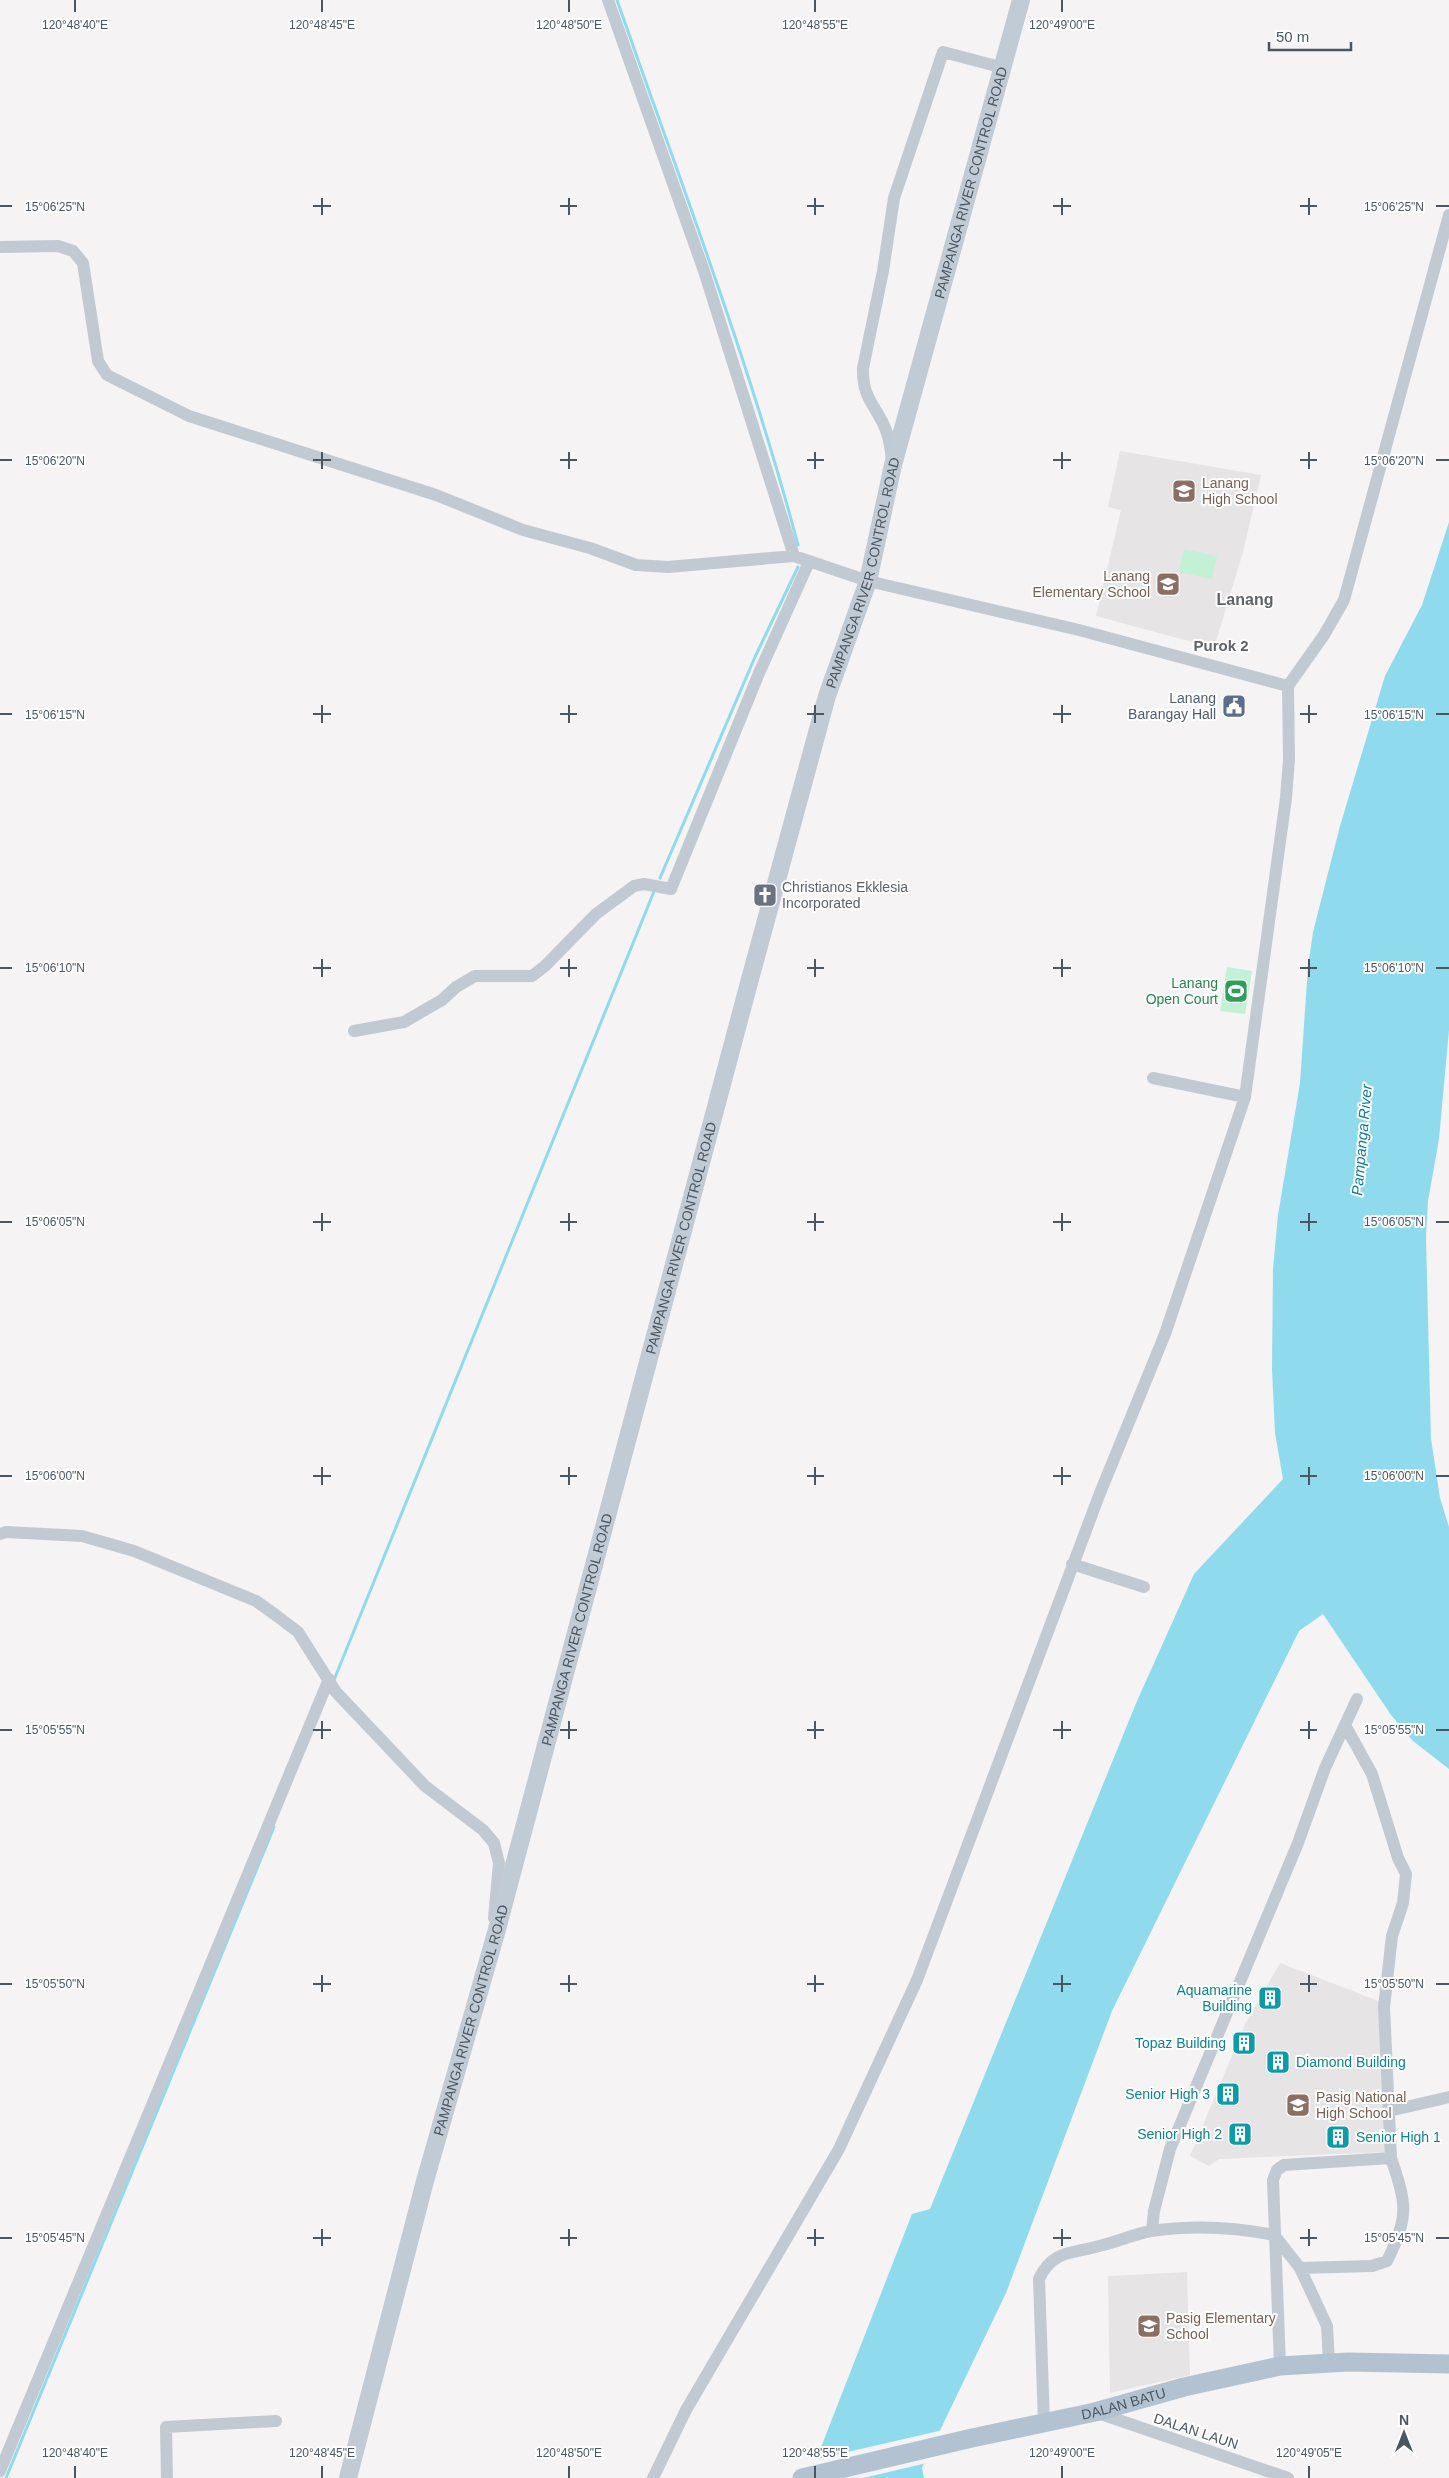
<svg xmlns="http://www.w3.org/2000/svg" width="1449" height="2478" viewBox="0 0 1449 2478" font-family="Arial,sans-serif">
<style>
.education{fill:#e6e4e5}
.green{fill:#c3f1d5}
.water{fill:#90daee}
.pier{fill:#f5f3f3}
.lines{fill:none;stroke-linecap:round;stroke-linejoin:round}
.stream{stroke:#90daee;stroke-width:3}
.street{stroke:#c1cad2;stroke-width:12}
.secondary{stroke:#c1cbd6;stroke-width:18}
.primary{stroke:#b3c2d1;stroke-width:19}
.ticks{fill:none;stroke:#4a5661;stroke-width:2}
.labels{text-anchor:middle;stroke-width:4;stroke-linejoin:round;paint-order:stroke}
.street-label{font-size:14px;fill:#4a5661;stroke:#fff}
.education-label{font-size:14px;fill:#785e54;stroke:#fff;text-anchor:start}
.service-label{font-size:14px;fill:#4e5e75;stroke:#fff;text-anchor:end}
.worship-label{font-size:14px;fill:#5b616d;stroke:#fff;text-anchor:start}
.leisure-label{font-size:14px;fill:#27864d;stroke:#fff;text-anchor:end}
.culture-label{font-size:14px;fill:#0d838f;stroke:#fff;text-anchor:end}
.neighbourhood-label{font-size:15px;font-weight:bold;fill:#5f6368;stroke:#fff}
.water-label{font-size:15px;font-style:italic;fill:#0c7c9b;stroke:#fff}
.quarter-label{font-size:16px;font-weight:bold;fill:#5f6368;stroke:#fff}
.ticks-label{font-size:12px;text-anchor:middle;fill:#4a5661;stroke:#fff;stroke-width:4;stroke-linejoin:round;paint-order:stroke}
</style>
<rect width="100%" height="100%" fill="#f5f3f3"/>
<!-- education -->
<path class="education" d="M1120 451 1261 475 1243 552 1214 648 1096 616 1121 510 1108 507Z
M1280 1963 1381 2002 1386 2152 1219 2159 1209 2166 1190 2156 1246 2022Z
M1187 2272 1190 2375 1110 2393 1108 2276Z"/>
<!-- green -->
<path class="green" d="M1184 549 1217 556 1212 579 1179 572Z
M1227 967 1252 971 1245 1014 1220 1011Z"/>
<!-- water -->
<path class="water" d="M1449 522V1030L1439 1139 1428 1201 1426 1236 1431 1439 1440 1498 1449 1527V1769L1413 1741 1391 1715 1323 1614 1299 1631 1112 2011 1006 2293 922 2468 924 2478H809L912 2214 930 2209 1137 1701 1194 1574 1283 1479 1275 1433 1272 1369 1273 1269 1278 1215 1300 1083 1308 967 1313 932 1340 826 1385 676 1422 605Z"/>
<!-- pier -->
<path class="pier" d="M943 2430 927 2463 863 2478H807L813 2460Z"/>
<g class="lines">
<!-- stream -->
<path class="stream" d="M617 0C680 181 749 360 798 545
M660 878 755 657 798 567
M334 1680 655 889
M6 2478 274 1827"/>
<!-- street -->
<path class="street" d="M608 0 704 271 794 556
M0 247 58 246 73 251 83 263 98 361 107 375 189 416 436 495 523 530 590 548 636 565 668 567 794 556 868 581 1079 630 1288 686
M892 460C891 451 890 442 887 433 878 406 862 401 863 368L883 271 894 198 943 52 1004 68
M354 1031 404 1022 442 1000 456 987 475 976H532L545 966 596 914 634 886 644 884 671 889 759 673 809 562
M1153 1078 1245 1097
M0 1534 6 1532 82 1536 134 1551 256 1601 277 1616 298 1632 336 1692 425 1786 483 1830 494 1843 499 1863 494 1918
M1072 1564 1144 1587
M1389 2111 1449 2097
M1152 2231 1154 2211 1170 2149 1298 1843 1325 1768 1357 1699
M1300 2268 1372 2266 1387 2261C1409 2216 1407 2205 1391 2158
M1280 2366 1273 2180 1277 2170 1284 2165 1391 2158 1384 2007 1392 1936 1403 1903 1406 1874 1398 1858 1372 1774 1346 1727
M1095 2412 1288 2478
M1044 2423 1039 2279C1052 2250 1072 2254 1099 2246 1117 2242 1134 2234 1151 2231 1192 2225 1234 2227 1274 2235L1300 2268 1327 2326 1329 2363
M0 2471 329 1679
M167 2478 166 2427 276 2421
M653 2478 686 2410 839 2149 917 1980 1100 1493 1165 1334 1245 1097 1286 798 1289 760 1288 686 1324 635 1344 600 1449 215"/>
<!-- secondary -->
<path class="secondary" id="s1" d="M348 2478 425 2181 496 1933 750 979 827 696 868 581 893 465 1021 0"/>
<!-- primary -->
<path class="primary" id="s2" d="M802 2478 972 2438 1095 2412 1184 2387 1280 2366 1348 2362 1449 2364"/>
</g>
<!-- ticks -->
<path class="ticks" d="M75 0V12M322 0V12M569 0V12M815 0V12M1062 0V12M322 198V215M569 198V215M815 198V215M1062 198V215M1309 198V215M0 206H12M313 206H331M560 206H577M807 206H824M1053 206H1071M1300 206H1317M1436 206H1449M322 452V469M569 452V469M815 452V469M1062 452V469M1309 452V469M0 460H12M313 460H331M560 460H577M807 460H824M1053 460H1071M1300 460H1317M1436 460H1449M322 705V723M569 705V723M815 705V723M1062 705V723M1309 705V723M0 714H12M313 714H331M560 714H577M807 714H824M1053 714H1071M1300 714H1317M1436 714H1449M322 959V977M569 959V977M815 959V977M1062 959V977M1309 959V977M0 968H12M313 968H331M560 968H577M807 968H824M1053 968H1071M1300 968H1317M1436 968H1449M322 1213V1231M569 1213V1231M815 1213V1231M1062 1213V1231M1309 1213V1231M0 1222H12M313 1222H331M560 1222H577M807 1222H824M1053 1222H1071M1300 1222H1317M1436 1222H1449M322 1467V1485M569 1467V1485M815 1467V1485M1062 1467V1485M1309 1467V1485M0 1476H12M313 1476H331M560 1476H577M807 1476H824M1053 1476H1071M1300 1476H1317M1436 1476H1449M322 1721V1739M569 1721V1739M815 1721V1739M1062 1721V1739M1309 1721V1739M0 1730H12M313 1730H331M560 1730H577M807 1730H824M1053 1730H1071M1300 1730H1317M1436 1730H1449M322 1975V1992M569 1975V1992M815 1975V1992M1062 1975V1992M1309 1975V1992M0 1984H12M313 1984H331M560 1984H577M807 1984H824M1053 1984H1071M1300 1984H1317M1436 1984H1449M322 2229V2246M569 2229V2246M815 2229V2246M1062 2229V2246M1309 2229V2246M0 2238H12M313 2238H331M560 2238H577M807 2238H824M1053 2238H1071M1300 2238H1317M1436 2238H1449M75 2466V2478M322 2466V2478M569 2466V2478M815 2466V2478M1062 2466V2478M1309 2466V2478"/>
<!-- icons -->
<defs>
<g id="school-square" transform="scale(1.25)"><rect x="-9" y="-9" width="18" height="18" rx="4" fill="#8d6e63" stroke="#fff"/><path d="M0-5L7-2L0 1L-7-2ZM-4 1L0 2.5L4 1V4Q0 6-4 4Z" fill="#fff"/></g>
<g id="civic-square" transform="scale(1.25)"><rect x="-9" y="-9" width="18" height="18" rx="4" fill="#5c6f8a" stroke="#fff"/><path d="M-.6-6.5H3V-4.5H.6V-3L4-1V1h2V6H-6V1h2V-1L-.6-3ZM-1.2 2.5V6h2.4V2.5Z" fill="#fff"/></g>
<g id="church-square" transform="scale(1.25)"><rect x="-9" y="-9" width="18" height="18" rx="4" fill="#6b7280" stroke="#fff"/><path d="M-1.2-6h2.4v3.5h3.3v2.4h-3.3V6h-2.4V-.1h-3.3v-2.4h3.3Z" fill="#fff"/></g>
<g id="stadium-square" transform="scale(1.25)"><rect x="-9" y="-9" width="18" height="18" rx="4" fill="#2e9e5b" stroke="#fff"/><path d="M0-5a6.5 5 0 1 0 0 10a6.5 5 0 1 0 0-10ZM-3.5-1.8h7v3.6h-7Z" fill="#fff"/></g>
<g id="building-square" transform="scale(1.25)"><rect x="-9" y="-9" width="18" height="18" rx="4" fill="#0f9aa8" stroke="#fff"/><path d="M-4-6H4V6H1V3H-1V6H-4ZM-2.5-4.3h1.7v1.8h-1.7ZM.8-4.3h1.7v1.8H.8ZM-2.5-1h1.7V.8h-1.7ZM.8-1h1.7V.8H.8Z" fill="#fff"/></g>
</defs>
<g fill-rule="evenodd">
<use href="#school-square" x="1184" y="491"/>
<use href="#school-square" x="1168" y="584"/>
<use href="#civic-square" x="1234" y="706"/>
<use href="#church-square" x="765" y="895"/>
<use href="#stadium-square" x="1236" y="991"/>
<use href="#building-square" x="1270" y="1998"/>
<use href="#building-square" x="1244" y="2043"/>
<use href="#building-square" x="1278" y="2062"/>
<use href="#building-square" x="1228" y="2094"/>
<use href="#school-square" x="1298" y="2105"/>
<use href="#building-square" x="1240" y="2134"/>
<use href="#building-square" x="1338" y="2137"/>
<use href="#school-square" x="1149" y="2326"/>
</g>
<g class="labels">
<!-- street labels -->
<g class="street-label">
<text dy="5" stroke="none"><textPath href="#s1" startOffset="2379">PAMPANGA RIVER CONTROL ROAD</textPath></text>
<text dy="5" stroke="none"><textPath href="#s1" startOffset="1974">PAMPANGA RIVER CONTROL ROAD</textPath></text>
<text dy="5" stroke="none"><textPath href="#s1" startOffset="1284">PAMPANGA RIVER CONTROL ROAD</textPath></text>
<text dy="5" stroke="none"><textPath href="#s1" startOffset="879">PAMPANGA RIVER CONTROL ROAD</textPath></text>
<text dy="5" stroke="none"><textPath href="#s1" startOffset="474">PAMPANGA RIVER CONTROL ROAD</textPath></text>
<text dy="5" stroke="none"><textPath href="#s2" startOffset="330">DALAN BATU</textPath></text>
<text transform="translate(1196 2431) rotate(18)" y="5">DALAN LAUN</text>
</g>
<!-- education labels -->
<g class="education-label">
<text x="1202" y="488">Lanang<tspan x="1202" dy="16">High School</tspan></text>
<text x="1150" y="581" text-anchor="end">Lanang<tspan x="1150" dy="16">Elementary School</tspan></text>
<text x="1316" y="2102">Pasig National<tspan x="1316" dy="16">High School</tspan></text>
<text x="1166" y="2323">Pasig Elementary<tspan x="1166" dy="16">School</tspan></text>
</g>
<!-- service labels -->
<g class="service-label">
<text x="1216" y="703">Lanang<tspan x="1216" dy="16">Barangay Hall</tspan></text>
</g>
<!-- worship labels -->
<g class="worship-label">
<text x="782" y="892">Christianos Ekklesia<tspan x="782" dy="16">Incorporated</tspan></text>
</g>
<!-- leisure labels -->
<g class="leisure-label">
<text x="1218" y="988">Lanang<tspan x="1218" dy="16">Open Court</tspan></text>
</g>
<!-- culture labels -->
<g class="culture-label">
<text x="1252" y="1995">Aquamarine<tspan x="1252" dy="16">Building</tspan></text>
<text x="1226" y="2048">Topaz Building</text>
<text x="1296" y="2067" text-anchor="start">Diamond Building</text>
<text x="1210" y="2099">Senior High 3</text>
<text x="1222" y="2139">Senior High 2</text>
<text x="1356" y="2142" text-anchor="start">Senior High 1</text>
</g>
<!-- neighbourhood labels -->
<g class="neighbourhood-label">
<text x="1221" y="651">Purok 2</text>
</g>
<!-- water labels -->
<g class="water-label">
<text transform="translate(1362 1140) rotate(-85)" y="5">Pampanga River</text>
</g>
<!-- quarter labels -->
<g class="quarter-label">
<text x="1245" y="605">Lanang</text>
</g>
</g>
<g class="ticks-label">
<text x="75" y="29">120°48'40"E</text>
<text x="322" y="29">120°48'45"E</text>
<text x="569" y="29">120°48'50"E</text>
<text x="815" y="29">120°48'55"E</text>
<text x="1062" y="29">120°49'00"E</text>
<text x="55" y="211">15°06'25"N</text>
<text x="1394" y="211">15°06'25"N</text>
<text x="55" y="465">15°06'20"N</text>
<text x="1394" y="465">15°06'20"N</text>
<text x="55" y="719">15°06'15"N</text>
<text x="1394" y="719">15°06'15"N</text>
<text x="55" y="972">15°06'10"N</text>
<text x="1394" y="972">15°06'10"N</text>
<text x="55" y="1226">15°06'05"N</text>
<text x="1394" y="1226">15°06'05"N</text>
<text x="55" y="1480">15°06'00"N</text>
<text x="1394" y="1480">15°06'00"N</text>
<text x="55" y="1734">15°05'55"N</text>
<text x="1394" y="1734">15°05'55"N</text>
<text x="55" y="1988">15°05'50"N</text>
<text x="1394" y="1988">15°05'50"N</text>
<text x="55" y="2242">15°05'45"N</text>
<text x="1394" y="2242">15°05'45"N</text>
<text x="75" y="2457">120°48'40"E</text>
<text x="322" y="2457">120°48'45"E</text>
<text x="569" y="2457">120°48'50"E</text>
<text x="815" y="2457">120°48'55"E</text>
<text x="1062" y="2457">120°49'00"E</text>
<text x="1309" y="2457">120°49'05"E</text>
</g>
<!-- north arrow -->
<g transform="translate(1404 2433)" stroke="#ffffff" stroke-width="4" paint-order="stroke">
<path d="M0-4L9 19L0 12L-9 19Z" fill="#4a5661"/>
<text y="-8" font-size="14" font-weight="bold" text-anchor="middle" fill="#4a5661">N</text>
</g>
<!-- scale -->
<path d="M1269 42v8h82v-8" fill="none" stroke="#4a5661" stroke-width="2.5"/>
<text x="1276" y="42" font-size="15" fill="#4a5661" stroke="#ffffff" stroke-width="4" paint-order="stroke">50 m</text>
</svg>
